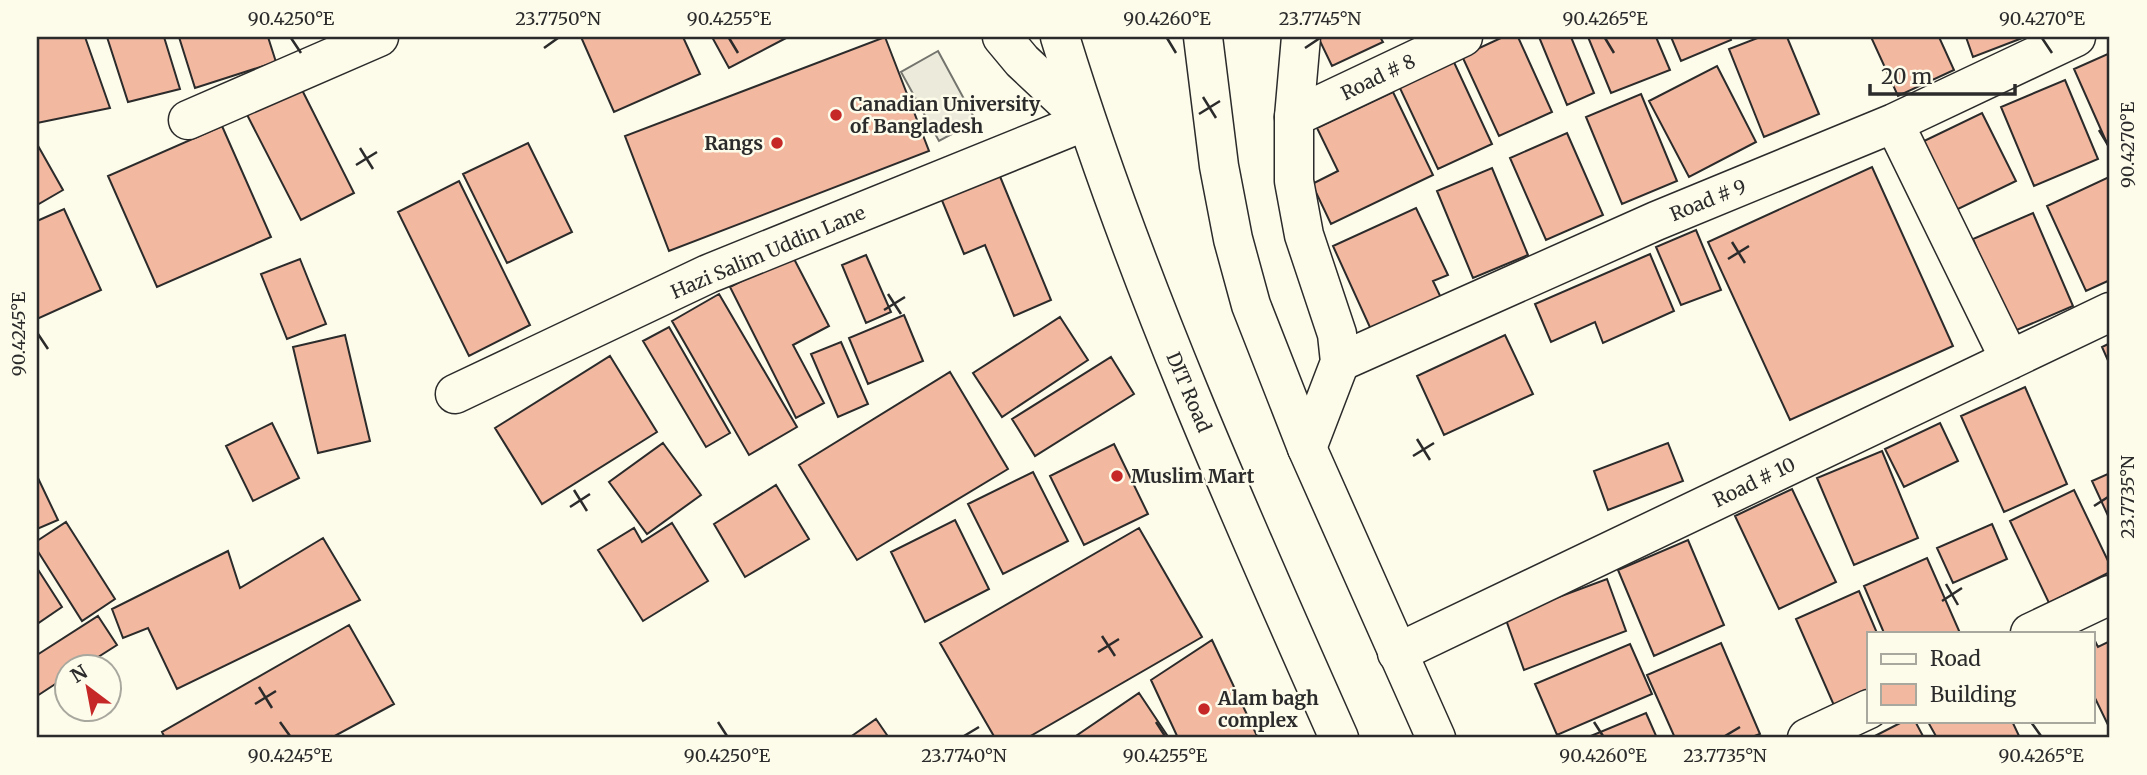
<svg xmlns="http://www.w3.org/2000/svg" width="2147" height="775" viewBox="0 0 2147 775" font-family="Merriweather,serif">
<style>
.green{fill:#ecebdb;stroke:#74746e;stroke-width:2}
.building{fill:#f2b8a0;stroke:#2b2b2b;stroke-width:2}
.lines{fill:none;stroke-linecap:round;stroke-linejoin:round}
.minor-casing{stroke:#2b2b2b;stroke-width:41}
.tertiary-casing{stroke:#2b2b2b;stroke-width:41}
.primary-casing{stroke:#2b2b2b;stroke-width:41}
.minor{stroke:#fdfbea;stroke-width:38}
.tertiary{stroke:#fdfbea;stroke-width:38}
.primary{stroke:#fdfbea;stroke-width:38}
.ticks{fill:none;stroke:#2b2b2b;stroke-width:2.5}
.poi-dot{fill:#c62828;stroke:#fdfbea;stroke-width:2.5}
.labels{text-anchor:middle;stroke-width:5;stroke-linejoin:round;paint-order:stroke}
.street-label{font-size:19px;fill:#2b2b2b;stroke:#fdfbea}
.poi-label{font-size:19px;font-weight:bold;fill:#2b2b2b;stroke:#fdfbea;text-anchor:start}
.neatline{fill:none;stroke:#2b2b2b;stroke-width:2.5}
.ticks-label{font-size:18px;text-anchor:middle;fill:#2b2b2b}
</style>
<rect width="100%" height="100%" fill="#fdfbea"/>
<!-- green -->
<path class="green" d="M938 51 976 121 939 141 901 72Z"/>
<!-- building -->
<path class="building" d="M37 37H85L110 108 37 123Z
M107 37H164L180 89 128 102Z
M179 37H268L276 62 195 88Z
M581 37H683L700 74 614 112Z
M712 37H788L729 68Z
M885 37 929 151 669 251 625 136Z
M1318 37H1380L1383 42 1332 66Z
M1503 37H1518L1552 112 1499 136 1462 56Z
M1539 37H1571L1594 93 1567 105Z
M1588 37H1656L1670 70 1611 93Z
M1671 37H1730L1731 40 1681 61Z
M1760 37H1787L1819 114 1764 137 1729 49Z
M1871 37H1939L1954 70 1898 96Z
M1966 37H2025L1973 57Z
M2110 53V150L2074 69Z
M1452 58 1492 144 1438 169 1398 84Z
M1717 66 1756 142 1689 177 1649 101Z
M296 78 354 193 301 220 242 105Z
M2065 80 2098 159 2034 186 2001 107Z
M1393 92 1433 175 1331 224 1312 184 1338 171 1317 128Z
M1641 94 1677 181 1622 204 1586 117Z
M1982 113 2016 181 1956 210 1922 142Z
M222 126 271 237 157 287 108 176Z
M1567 133 1603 215 1546 240 1510 158Z
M528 143 572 232 507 263 463 174Z
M37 144 63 190 37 205Z
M1872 167 1953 346 1790 420 1708 242Z
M1492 168 1528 255 1473 278 1437 191Z
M999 174 1051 300 1014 316 985 245 964 254 941 198Z
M2109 177 2110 280 2086 291 2047 206Z
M459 181 530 325 469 356 398 212Z
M1416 208 1448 275 1433 281 1443 302 1373 334 1333 246Z
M64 209 101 290 37 319V221Z
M2033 213 2073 306 2012 332 1973 239Z
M1696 230 1721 290 1681 305 1656 247Z
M1650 254 1674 311 1603 343 1595 322 1551 342 1535 304Z
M792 255 829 326 793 345 824 403 796 418 730 287Z
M866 255 891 312 866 323 842 265Z
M300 259 326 324 287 339 261 274Z
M719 294 797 427 749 455 672 321Z
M904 315 923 361 868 384 849 338Z
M1060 317 1088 360 1002 417 973 373Z
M669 327 730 433 706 447 643 341Z
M345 335 370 441 318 453 293 347Z
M1505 335 1533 394 1444 435 1417 376Z
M841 342 868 404 838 417 811 354Z
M2110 343V365L2102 347Z
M610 356 657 432 542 504 495 428Z
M1111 357 1134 394 1035 456 1012 419Z
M950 372 1008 469 857 560 799 465Z
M2025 387 2067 484 2004 512 1961 416Z
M272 423 299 478 253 501 226 446Z
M1940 423 1958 461 1904 487 1885 449Z
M663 443 701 495 647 534 609 482Z
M1668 443 1683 481 1608 510 1594 471Z
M1114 444 1148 514 1084 545 1050 476Z
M1882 451 1918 538 1854 565 1817 478Z
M1033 472 1068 541 1003 574 968 504Z
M2110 473V520L2092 481Z
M37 476 58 520 37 529Z
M776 485 809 539 745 577 714 524Z
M1792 489 1836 582 1779 609 1735 516Z
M2074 490 2110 565V572L2049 603 2010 521Z
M955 520 989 589 925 622 891 552Z
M66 522 115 599 82 621 37 550V541Z
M672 523 708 581 643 621 598 550 634 528 642 542Z
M1992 524 2007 559 1953 583 1937 548Z
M1139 528 1202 637 1027 738H995L940 643Z
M323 538 360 600 177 689 148 628 123 638 112 609 228 551 240 588Z
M1688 540 1724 625 1654 656 1618 570Z
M1927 558 1960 633H1884L1864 586Z
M37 568 62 607 37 624Z
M1607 579 1626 631 1524 670 1505 617Z
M1859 591 1877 633H1869V695L1836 710 1796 619Z
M98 616 117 645 84 666H66V677L37 696V655Z
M349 625 394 704 331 738H165L162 732Z
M1212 640 1258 738H1178L1151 680Z
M2095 641 2098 647 2110 641V729L2093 694V642Z
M1721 643 1760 734 1749 738H1675L1647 675Z
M1630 644 1652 694 1557 735 1535 684Z
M1139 693 1169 738H1073Z
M1646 713 1657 738H1586Z
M876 719 889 738H849Z
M1904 721H1915L1924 738H1871Z
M1930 721H2012L2020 738H1937L1928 722Z"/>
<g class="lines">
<!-- minor casing -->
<g class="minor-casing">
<path id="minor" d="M1294 117 1463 37
M188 120 379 37
M1894 123 2010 360
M1340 362 1656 221 1894 123 2076 37
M455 394 708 274 1086 121
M2030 633 2110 595
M1397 653 2110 312
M1807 738 1869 709"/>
</g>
<!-- tertiary casing -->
<g class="tertiary-casing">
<path id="tertiary" d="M1002 37 1022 61 1086 121
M1301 37 1294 117V181L1304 235 1337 334 1340 362 1307 448"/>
</g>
<!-- primary casing -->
<g class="primary-casing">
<path id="primary" d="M1060 37C1134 277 1237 509 1339 738
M1203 37 1219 166 1233 239 1251 305 1307 448 1436 738"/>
</g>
<!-- minor -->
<use href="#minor" class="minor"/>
<!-- tertiary -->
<use href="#tertiary" class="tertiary"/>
<!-- primary -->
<use href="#primary" class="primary"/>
</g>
<!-- ticks -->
<path class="ticks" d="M291 38 301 53M729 38 738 53M1167 38 1176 53M1605 38 1614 53M2042 38 2052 53M544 48 558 38M1305 48 1320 38M1203 97 1216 118M1199 114 1220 101M2099 130 2108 145M360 148 373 169M356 165 377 152M1732 242 1745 263M1728 259 1749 246M888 294 901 314M884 310 905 297M38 334 48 349M1417 439 1430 460M1413 456 1434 443M574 490 587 511M2094 506 2108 497M570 507 590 494M1946 584 1958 605M1942 601 1962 588M1102 636 1115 656M1098 652 1119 639M259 687 272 708M255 704 276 691M280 722 290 736M718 722 727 736M1156 722 1165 736M1594 722 1603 736M2031 722 2041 736M964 736 979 727M1725 736 1740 727"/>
<!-- markers -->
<g class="poi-dot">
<circle cx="836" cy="115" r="7"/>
<circle cx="777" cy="143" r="7"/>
<circle cx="1117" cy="476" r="7"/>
<circle cx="1204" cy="709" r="7"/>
</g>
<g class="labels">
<!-- street labels -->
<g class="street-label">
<text transform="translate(1378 77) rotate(-26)" y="7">Road # 8</text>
<text transform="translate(1708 200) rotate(-22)" y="7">Road # 9</text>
<text transform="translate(768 252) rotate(-23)" y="7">Hazi Salim Uddin Lane</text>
<text transform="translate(1189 392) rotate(67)" y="7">DIT Road</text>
<text transform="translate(1754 482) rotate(-26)" y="7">Road # 10</text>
</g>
<!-- poi labels -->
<g class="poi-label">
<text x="850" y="111">Canadian University<tspan x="850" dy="22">of Bangladesh</tspan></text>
<text x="763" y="150" text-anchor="end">Rangs</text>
<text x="1131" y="483">Muslim Mart</text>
<text x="1218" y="705">Alam bagh<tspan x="1218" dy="22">complex</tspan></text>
</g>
</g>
<!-- border -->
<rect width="2147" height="775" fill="none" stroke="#fdfbea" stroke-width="77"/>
<!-- legend -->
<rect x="1867" y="632" width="228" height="91" fill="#fdfbea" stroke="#a9a89e" stroke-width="2"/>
<rect x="1881" y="654" width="35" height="10" fill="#fdfbea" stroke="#a9a89e" stroke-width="2"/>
<text x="1930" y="666" font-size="21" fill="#2b2b2b">Road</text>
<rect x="1881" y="684" width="35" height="21" fill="#f2b8a0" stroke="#a9a89e" stroke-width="2"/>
<text x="1930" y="702" font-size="21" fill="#2b2b2b">Building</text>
<!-- north arrow -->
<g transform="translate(88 688) rotate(328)"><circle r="33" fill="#fdfbea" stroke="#a9a89e" stroke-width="2"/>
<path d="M0-5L12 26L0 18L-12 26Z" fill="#c62828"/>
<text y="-10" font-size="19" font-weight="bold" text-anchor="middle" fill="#2b2b2b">N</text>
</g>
<!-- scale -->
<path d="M1870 84v10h145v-10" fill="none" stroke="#2b2b2b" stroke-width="3.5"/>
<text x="1881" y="84" font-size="21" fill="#2b2b2b" stroke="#fdfbea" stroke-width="5" paint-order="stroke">20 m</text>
<rect x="38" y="38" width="2070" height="698" class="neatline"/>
<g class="ticks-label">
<text x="291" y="25">90.4250°E</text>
<text x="558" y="25">23.7750°N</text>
<text x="729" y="25">90.4255°E</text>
<text x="1167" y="25">90.4260°E</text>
<text x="1320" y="25">23.7745°N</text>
<text x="1605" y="25">90.4265°E</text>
<text x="2042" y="25">90.4270°E</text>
<text transform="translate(2128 145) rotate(-90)" y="6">90.4270°E</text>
<text transform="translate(19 334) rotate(-90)" y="6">90.4245°E</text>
<text transform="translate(2128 497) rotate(-90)" y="6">23.7735°N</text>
<text x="290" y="762">90.4245°E</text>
<text x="727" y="762">90.4250°E</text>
<text x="964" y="762">23.7740°N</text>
<text x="1165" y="762">90.4255°E</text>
<text x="1603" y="762">90.4260°E</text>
<text x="1725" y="762">23.7735°N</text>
<text x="2041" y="762">90.4265°E</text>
</g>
</svg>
